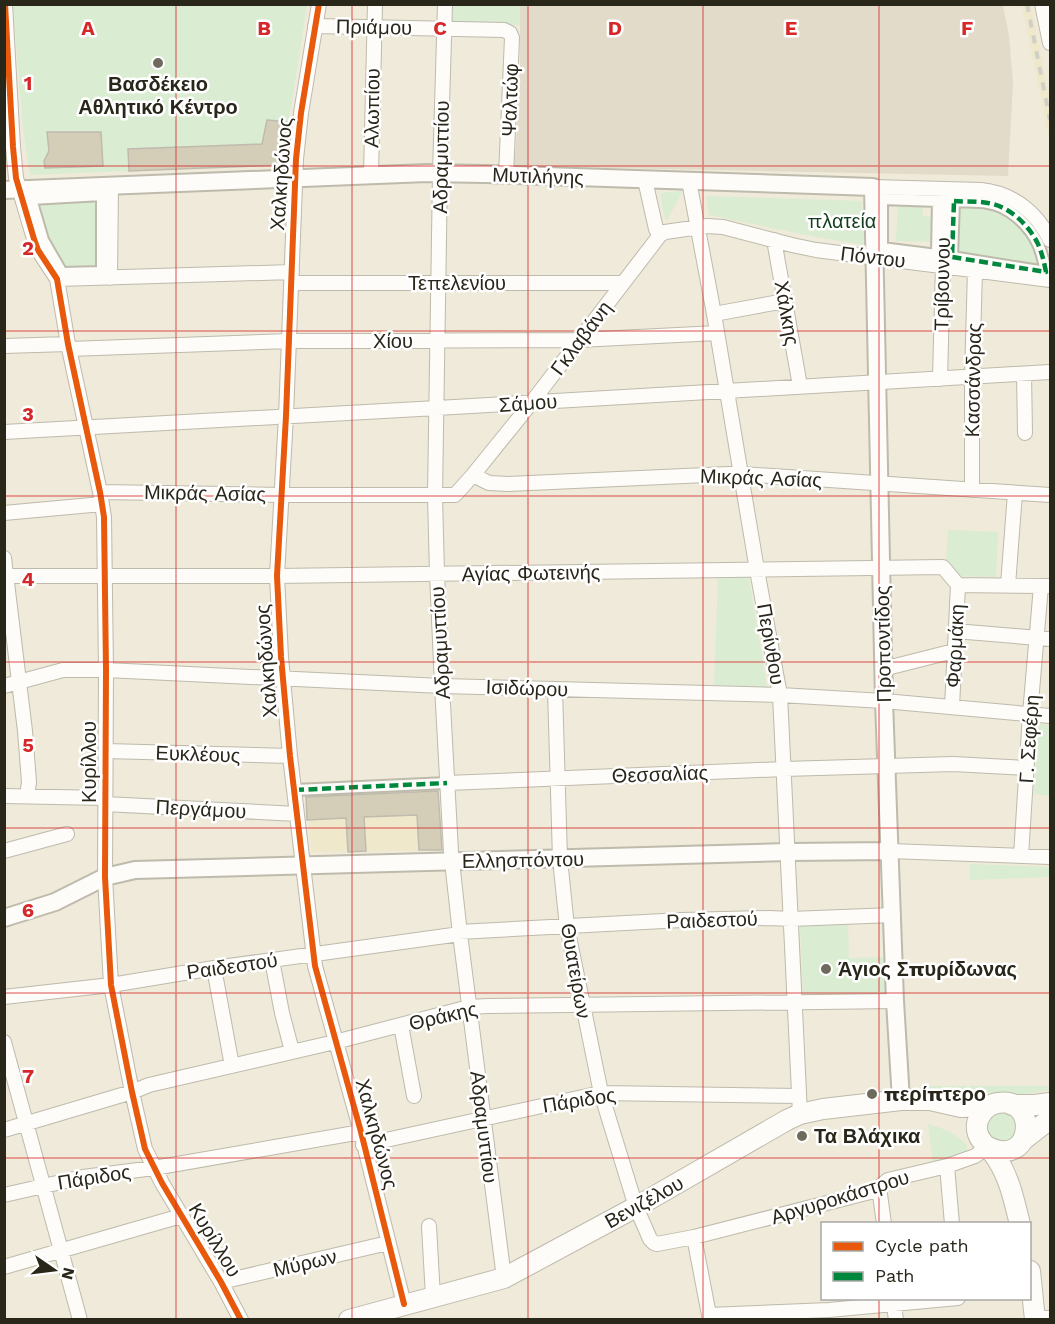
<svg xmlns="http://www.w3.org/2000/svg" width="1055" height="1324" viewBox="0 0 1055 1324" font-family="'Work Sans',sans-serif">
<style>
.built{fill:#f0e8ca}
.industrial{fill:#e2dbc9}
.green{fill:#daecd2}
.building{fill:#d4ceb9;stroke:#bfbbad;stroke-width:1.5}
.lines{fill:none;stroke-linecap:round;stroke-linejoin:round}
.pedestrian-casing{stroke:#bebaac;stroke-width:14}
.minor-casing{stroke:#bebaac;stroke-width:16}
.tertiary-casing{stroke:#bebaac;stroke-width:20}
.secondary-casing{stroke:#bebaac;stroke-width:22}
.pedestrian{stroke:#fdfcf9;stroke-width:10}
.minor{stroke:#fdfcf9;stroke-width:14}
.tertiary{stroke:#fdfcf9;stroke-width:16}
.secondary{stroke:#fdfcf9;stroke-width:20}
.rail{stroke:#d0cfca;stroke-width:4;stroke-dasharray:8 8;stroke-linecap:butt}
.quiet{stroke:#00873e;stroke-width:4.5;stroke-dasharray:9 4.5;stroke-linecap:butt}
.cycleway-casing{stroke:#fff;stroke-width:10}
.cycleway{stroke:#e8590c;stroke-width:6}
.grid{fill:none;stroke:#d62828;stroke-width:1.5;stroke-opacity:0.55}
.poi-dot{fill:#6e6b5d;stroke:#fff;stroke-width:2}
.labels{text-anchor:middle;stroke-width:5;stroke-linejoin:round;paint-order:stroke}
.street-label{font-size:20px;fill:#29261a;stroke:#fff}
.poi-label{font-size:20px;font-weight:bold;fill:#29261a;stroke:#fff;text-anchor:start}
.park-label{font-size:20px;fill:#133e1d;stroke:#fff}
.grid-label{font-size:20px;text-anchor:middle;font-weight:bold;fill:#d62828;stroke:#fff;stroke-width:5;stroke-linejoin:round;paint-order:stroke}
</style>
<rect width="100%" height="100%" fill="#efead9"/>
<!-- built -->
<path class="built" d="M1022 5H1031L1050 101V143Z
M438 790 442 850 312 852 306 795Z"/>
<!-- industrial -->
<path class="industrial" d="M520 5H1003L1009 36 1013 83 1008 176 513 166 516 146 520 72Z"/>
<!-- green -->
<path class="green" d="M13 5H307L282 165 30 175 23 129Z
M451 5H520V25L451 23Z
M683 191 667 220 665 219 660 193Z
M706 196 862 201 864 245 811 236 709 215Z
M100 197V270L63 271 49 249 34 201Z
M898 203 923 204V216L935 217 934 242 896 241Z
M956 204 985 205 1003 211 1031 237 1043 269 954 255Z
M948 530 998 532 996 577 961 576 946 563Z
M718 578H749L767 687 714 685Z
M1039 724 1050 725V796L1034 794Z
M970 864 1050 867V877L970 880Z
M848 925 849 958 887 957 888 993 803 995 800 926Z
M921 1086H1050V1090L1025 1094 926 1092 922 1089Z
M1005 1110 1018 1119 1017 1135 1003 1144 987 1137C986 1115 984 1116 1005 1110Z
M928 1124C943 1128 956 1134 967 1145V1153L933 1162Z"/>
<!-- building -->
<path class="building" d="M267 120 289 122 282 165 129 171 128 149 262 144Z
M47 132H101L103 166 45 168 44 161 49 151Z
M438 791 442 850H419L417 815 364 817 366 851 348 852 346 818 307 820 306 797Z"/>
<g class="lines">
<!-- pedestrian casing -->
<g class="pedestrian-casing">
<path id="pedestrian" d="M102 195V272L62 273 43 240 31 199Z
M882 199 938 201 937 255 882 248Z
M954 201C965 202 977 201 988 203 1009 206 1029 225 1038 244 1042 253 1044 262 1046 272L952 257Z
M295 790 447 783"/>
</g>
<!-- minor casing -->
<g class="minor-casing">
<path id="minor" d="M5 4 13 147 16 178 34 239 38 250 57 279 68 344 100 492 104 517 106 670 105 877 111 985 132 1092 145 1149 162 1183 221 1282 241 1320
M319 4 301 113 296 159 286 416 277 576 281 657 290 756 315 966 361 1132 404 1304
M445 4 440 173 435 495 437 574 442 686 451 852 460 934 504 1278
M1042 4 1050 43
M315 26 504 30 510 33 512 38 506 175
M371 175 375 4
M645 180 656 229 660 235
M689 181 714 314 757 570 780 695 800 1114
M873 187 981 190C1012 193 1037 212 1050 240
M774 240 800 386
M110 278 111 186
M57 279 292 272
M292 283H623
M714 314 785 301
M4 346 68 344
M69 349 289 341 579 340 717 333
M1024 374 1025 433
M940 379 945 189
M4 432 437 408 1050 372
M473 475 489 483 508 484 728 474H742L1050 495
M972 490V377L975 270
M100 492 282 495H455L473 475 532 402 660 235 665 232 707 226 723 227 792 245 816 250 1050 280
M4 513 102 504
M4 558 25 731 29 782 27 796
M4 576H277L943 567 958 585 1050 586
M1008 585 1015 493
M955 631 1050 639
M883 669 954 651
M4 686 63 670H106L442 686 780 695 884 701 1050 716
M555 689 560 859 567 927 601 1093 636 1207 650 1239 654 1243 657 1244 694 1237 874 1191 888 1180 947 1166 975 1156 988 1147
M952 707 958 585
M106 751 290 756
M447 783 784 769 887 766 953 764 1026 768
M4 796 105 798
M105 804 297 814
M4 851 67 834
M890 851 1050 857
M1021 856 1030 714 1041 586
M459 932 682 920 769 918 791 919 893 915
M272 960 282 1013 292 1051
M214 968 232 1066
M4 997 111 985 214 968 460 934
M401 1025 414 1096
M4 1042 80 1320
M4 1130 132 1092 149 1085 335 1042 469 1007 488 1006 895 1001
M363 1145 601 1093 799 1096
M947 1166 952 1224
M879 1187 884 1224
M4 1195 83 1177 154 1168 361 1132
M429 1226 433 1297
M694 1237 710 1320
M4 1267 181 1216
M221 1282 388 1243
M893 1298 896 1320
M709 1315 829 1310 958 1298
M1035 1318H1050"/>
</g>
<!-- tertiary casing -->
<g class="tertiary-casing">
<path id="tertiary" d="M4 190 427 173 485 174 873 187 884 701 895 1001 901 1100
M4 918 55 902 105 877 135 870 788 852 890 851"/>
</g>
<!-- secondary casing -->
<g class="secondary-casing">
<path id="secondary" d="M1012 1105H1035L1050 1103
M1023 1140 1050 1119
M988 1147C1034 1169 1039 1096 998 1103 990 1104 984 1109 980 1116 977 1121 976 1128 978 1134 981 1144 992 1150 997 1159 1010 1179 1014 1201 1020 1224
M1030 1271 1035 1320
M349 1320 504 1278 636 1207 787 1120 800 1114 823 1109 901 1100H930L961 1107 989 1106"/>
</g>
<!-- pedestrian -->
<use href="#pedestrian" class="pedestrian"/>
<!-- minor -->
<use href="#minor" class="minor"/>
<!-- tertiary -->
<use href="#tertiary" class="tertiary"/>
<!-- secondary -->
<use href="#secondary" class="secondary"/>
<!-- rail -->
<path class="rail" d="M1027 4 1050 120"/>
<!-- quiet -->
<path class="quiet" d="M954 201C965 202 977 201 988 203 1009 206 1029 225 1038 244 1042 253 1044 262 1046 272L952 257Z
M295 790 447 783"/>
<!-- cycleway casing -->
<g class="cycleway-casing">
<path id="cycleway" d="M5 4 13 147 16 178 34 239 38 250 57 279 68 344 100 492 104 517 106 670 105 877 111 985 132 1092 145 1149 162 1183 221 1282 241 1320
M319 4 301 113 296 159 286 416 277 576 281 657 290 756 315 966 361 1132 404 1304"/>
</g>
<!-- cycleway -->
<use href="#cycleway" class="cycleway"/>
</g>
<!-- grid -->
<path class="grid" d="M176 4V1320M352 4V1320M528 4V1320M703 4V1320M879 4V1224M4 166H1050M4 331H1050M4 496H1050M4 662H1050M4 828H1050M4 993H1050M4 1158H1050M879 1298V1320"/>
<!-- markers -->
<g class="poi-dot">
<circle cx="158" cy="63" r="6"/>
<circle cx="826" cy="969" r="6"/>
<circle cx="872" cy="1094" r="6"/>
<circle cx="802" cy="1136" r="6"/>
</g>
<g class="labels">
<!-- street labels -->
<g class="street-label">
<text transform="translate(374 27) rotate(1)" y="7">Πριάμου</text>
<text transform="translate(510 100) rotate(-88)" y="7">Ψαλτώφ</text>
<text transform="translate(372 108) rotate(-89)" y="7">Αλωπίου</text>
<text transform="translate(441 157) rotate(-89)" y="7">Αδραμυττίου</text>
<text transform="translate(281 174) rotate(-86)" y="7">Χαλκηδώνος</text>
<text transform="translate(538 176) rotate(2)" y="7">Μυτιλήνης</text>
<text transform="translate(873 257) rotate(7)" y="7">Πόντου</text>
<text x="457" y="290">Τεπελενίου</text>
<text transform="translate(942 284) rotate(-89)" y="7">Τρίβουνου</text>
<text transform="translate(787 313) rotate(80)" y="7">Χάλκης</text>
<text transform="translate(581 338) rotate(-53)" y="7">Γκλαβάνη</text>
<text x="393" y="348">Χίου</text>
<text transform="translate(973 380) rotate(-89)" y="7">Κασσάνδρας</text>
<text transform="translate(528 403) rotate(-4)" y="7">Σάμου</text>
<text transform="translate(761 478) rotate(2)" y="7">Μικράς Ασίας</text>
<text transform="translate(205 493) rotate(1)" y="7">Μικράς Ασίας</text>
<text transform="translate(531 573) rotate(-1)" y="7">Αγίας Φωτεινής</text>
<text transform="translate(440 643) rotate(-93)" y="7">Αδραμυττίου</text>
<text transform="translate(771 644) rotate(80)" y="7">Περίνθου</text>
<text transform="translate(883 644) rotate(-91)" y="7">Προποντίδος</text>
<text transform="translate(955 646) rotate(-87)" y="7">Φαρμάκη</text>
<text transform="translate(266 661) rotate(-94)" y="7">Χαλκηδώνος</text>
<text transform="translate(527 688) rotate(2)" y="7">Ισιδώρου</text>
<text transform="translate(1029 739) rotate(-86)" y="7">Γ. Σεφέρη</text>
<text transform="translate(198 754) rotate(2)" y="7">Ευκλέους</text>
<text transform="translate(89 762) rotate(-90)" y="7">Κυρίλλου</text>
<text transform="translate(660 774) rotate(-2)" y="7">Θεσσαλίας</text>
<text transform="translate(201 809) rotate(3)" y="7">Περγάμου</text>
<text transform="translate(523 860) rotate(-1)" y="7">Ελλησπόντου</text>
<text transform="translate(712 920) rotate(-2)" y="7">Ραιδεστού</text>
<text transform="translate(232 966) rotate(-8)" y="7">Ραιδεστού</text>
<text transform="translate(576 971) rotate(80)" y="7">Θυατείρων</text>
<text transform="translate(443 1016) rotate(-13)" y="7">Θράκης</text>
<text transform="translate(579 1100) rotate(-9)" y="7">Πάριδος</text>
<text transform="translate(484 1127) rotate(83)" y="7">Αδραμυττίου</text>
<text transform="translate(377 1134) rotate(75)" y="7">Χαλκηδώνος</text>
<text transform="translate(94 1177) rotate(-9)" y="7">Πάριδος</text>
<text transform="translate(840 1197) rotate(-17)" y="7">Αργυροκάστρου</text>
<text transform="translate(644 1202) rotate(-29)" y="7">Βενιζέλου</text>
<text transform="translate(215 1240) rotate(59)" y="7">Κυρίλλου</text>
<text transform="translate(305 1263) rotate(-13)" y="7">Μύρων</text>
</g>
<!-- poi labels -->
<g class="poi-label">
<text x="158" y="91" text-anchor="middle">Βασδέκειο<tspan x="158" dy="23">Αθλητικό Κέντρο</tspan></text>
<text x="838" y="976">Άγιος Σπυρίδωνας</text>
<text x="884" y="1101">περίπτερο</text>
<text x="814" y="1143">Τα Βλάχικα</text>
</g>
<!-- park labels -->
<g class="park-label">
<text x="842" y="228">πλατεία</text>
</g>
</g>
<g class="grid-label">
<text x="88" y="35">A</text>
<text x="264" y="35">B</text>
<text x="440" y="35">C</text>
<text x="615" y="35">D</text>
<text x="791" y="35">E</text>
<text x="967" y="35">F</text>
<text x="28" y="90">1</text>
<text x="28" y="255">2</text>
<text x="28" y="421">3</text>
<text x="28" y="586">4</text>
<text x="28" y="752">5</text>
<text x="28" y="917">6</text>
<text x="28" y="1083">7</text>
</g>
<!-- border -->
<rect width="1055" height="1324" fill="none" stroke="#29261a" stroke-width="12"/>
<!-- legend -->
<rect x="821" y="1222" width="210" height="78" fill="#ffffff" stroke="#a9a8a3" stroke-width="1.5"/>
<rect x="833" y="1242" width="30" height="9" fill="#e8590c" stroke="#a9a8a3" stroke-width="1.5"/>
<text x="875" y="1252" font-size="18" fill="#29261a">Cycle path</text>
<rect x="833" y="1272" width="30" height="9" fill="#00873e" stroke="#a9a8a3" stroke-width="1.5"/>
<text x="875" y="1282" font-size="18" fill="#29261a">Path</text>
<!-- north arrow -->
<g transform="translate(54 1270) rotate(104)" stroke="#ffffff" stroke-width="4.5" paint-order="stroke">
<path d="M0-4.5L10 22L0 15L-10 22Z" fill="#29261a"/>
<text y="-9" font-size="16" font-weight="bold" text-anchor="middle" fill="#29261a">N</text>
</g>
</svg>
